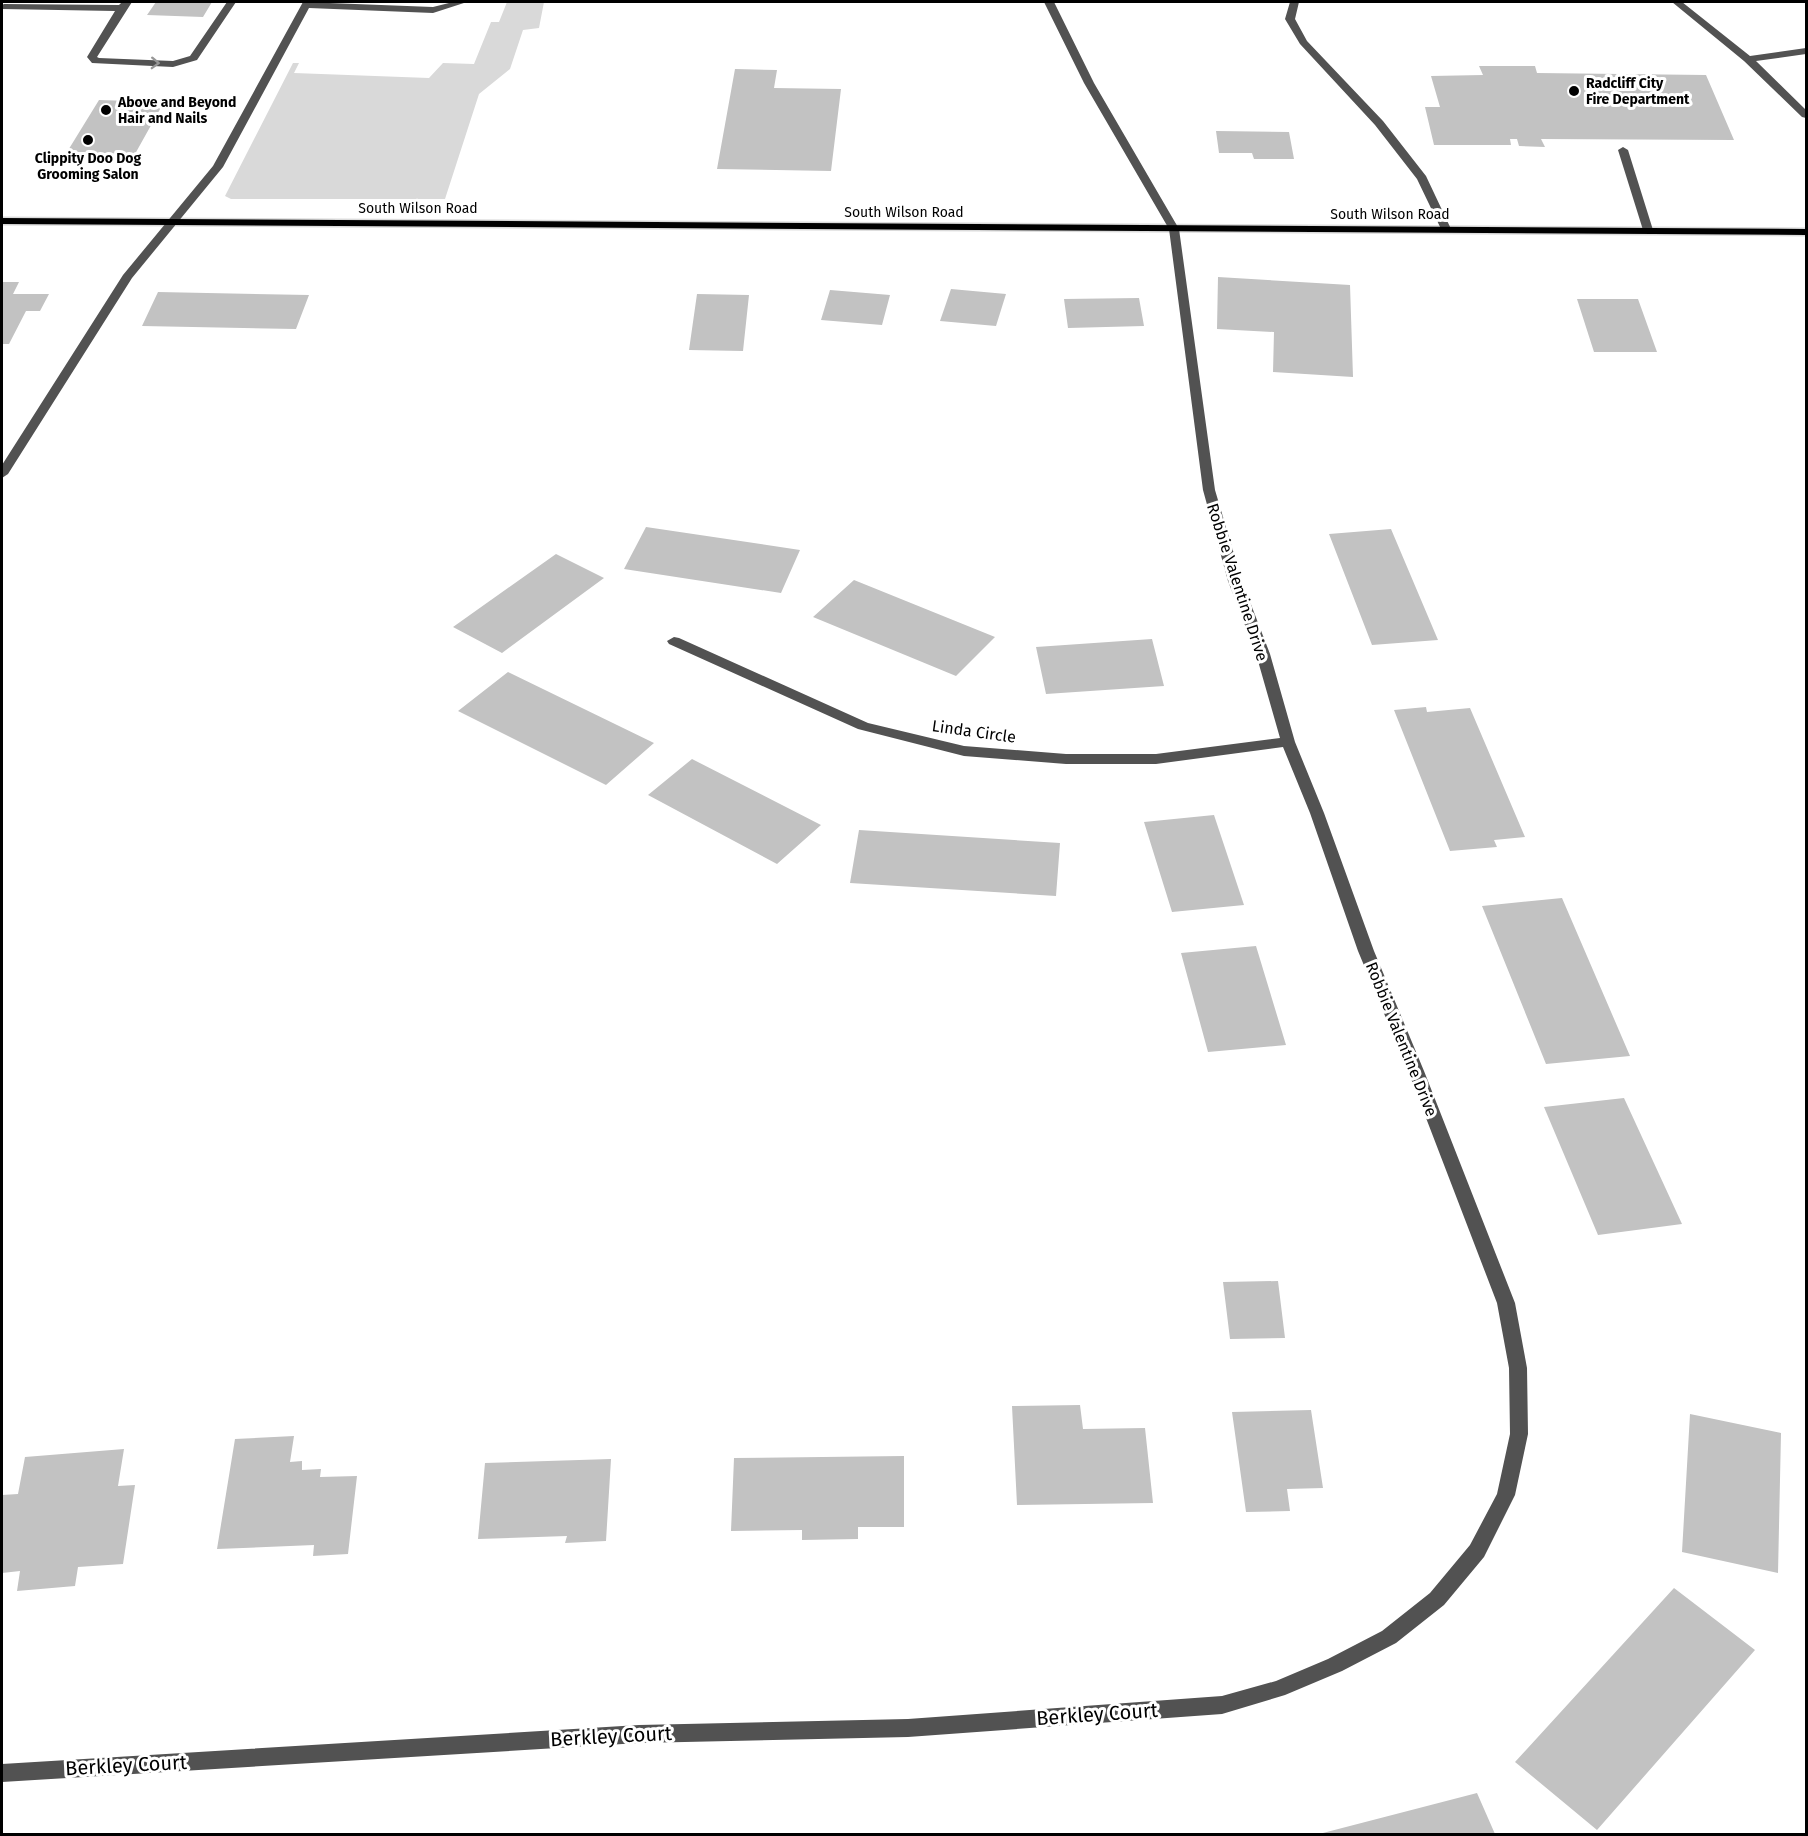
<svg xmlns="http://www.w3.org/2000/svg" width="1808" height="1836" viewBox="0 0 1808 1836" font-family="'Fira Sans',sans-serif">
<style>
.green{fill:#d9d9d9}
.building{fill:#c2c2c2}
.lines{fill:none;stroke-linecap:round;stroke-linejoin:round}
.major-casing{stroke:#dbdbdb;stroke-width:3}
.minor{fill:#525252;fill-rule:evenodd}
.major{fill:#000;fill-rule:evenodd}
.oneway{stroke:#979797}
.poi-dot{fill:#000;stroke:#fff;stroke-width:2}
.labels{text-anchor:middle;stroke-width:6;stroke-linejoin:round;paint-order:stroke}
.far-poi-label{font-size:14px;font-weight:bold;fill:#000;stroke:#fff;text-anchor:start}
.far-street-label{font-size:14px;fill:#000;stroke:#fff}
.street-label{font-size:16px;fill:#000;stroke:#fff}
.near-street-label{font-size:20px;fill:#000;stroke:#fff}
</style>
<rect width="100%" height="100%" fill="#fff"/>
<!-- green -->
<path class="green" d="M507 2H544L539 28 523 30 510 69 479 94 445 199H231L225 196 293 63H299L294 73 429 78 443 63 474 64 491 22H499Z"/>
<!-- building -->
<path class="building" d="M156 2H212L203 17 147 15Z
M1479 66H1535L1537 73 1706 75 1734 140 1541 139 1545 147 1519 146 1517 139H1510L1511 145H1434L1425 107H1440L1431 76 1483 75Z
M735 69 777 70 774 88 841 89 831 171 717 169Z
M99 100 164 102 135 154 67 152Z
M1216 131 1289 132 1294 159H1254L1252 153H1219Z
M1218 277 1350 285 1353 377 1273 372 1274 332 1217 329Z
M2 282H19L13 294H49L40 311H26L9 344H2Z
M951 289 1006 294 996 326 940 321Z
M830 290 890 295 882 325 821 320Z
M158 292 309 295 296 329 142 326Z
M697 294 749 295 743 351 689 350Z
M1139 298 1144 326 1068 328 1064 299Z
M1577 299H1638L1657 352H1594Z
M646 527 800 550 781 593 624 569Z
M1391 529 1438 640 1372 645 1329 534Z
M556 554 604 578 502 653 453 627Z
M854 580 995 637 956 676 813 617Z
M1152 639 1164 686 1046 694 1036 647Z
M508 672 654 743 606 785 458 711Z
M1426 707 1427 712 1470 708 1525 837 1494 840 1497 847 1450 851 1394 710Z
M692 759 821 825 777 864 648 795Z
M1214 815 1244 905 1172 912 1144 822Z
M859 830 1060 843 1056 896 850 883Z
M1562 898 1630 1056 1546 1064 1482 906Z
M1256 946 1286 1045 1208 1052 1181 953Z
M1624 1098 1682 1224 1598 1235 1544 1107Z
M1278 1281 1285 1338 1230 1339 1223 1282Z
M1080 1405 1083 1429 1145 1428 1153 1503 1017 1505 1012 1406Z
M1311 1410 1323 1488 1287 1489 1290 1511 1246 1512 1232 1412Z
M1690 1414 1781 1433 1778 1573 1682 1552Z
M294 1436 290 1462 302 1461V1470L321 1469 320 1477 357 1476 348 1554 313 1556 314 1545 217 1549 235 1439Z
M124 1449 118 1486 135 1485 123 1564 78 1567 75 1586 17 1591 20 1571 2 1573V1495L18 1494 25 1457Z
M904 1456V1527H858V1539L802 1540V1530L731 1531 734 1458Z
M611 1459 606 1541 565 1543 567 1536 478 1539 485 1463Z
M1674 1588 1755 1650 1597 1830 1515 1762Z
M1477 1793 1495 1834H1319Z"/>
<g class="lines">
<!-- major casing -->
<g class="major-casing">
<path id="major" d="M2 218 1806 229V235L2 224Z"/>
</g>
<!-- minor -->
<path class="minor" d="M122 2H132L97 57 99 58 173 61 190 56 227 2H236L197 60 173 67 92 63 87 57 115 11 2 9V5L4 4 119 5Z
M303 2 433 7 453 2H467L433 13 309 8 223 167 132 278 8 474 2 478V465L123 275 213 166Z
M1044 2H1054L1094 83 1179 229 1215 490 1242 581 1270 654 1295 742 1324 813 1374 951 1424 1071 1515 1303 1527 1368 1528 1434 1515 1495 1484 1557 1444 1605 1396 1643 1342 1671 1285 1695 1222 1714 908 1737 639 1743 2 1782V1764L639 1725 908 1719 1222 1696 1276 1681 1328 1659 1382 1631 1430 1593 1470 1545 1497 1494 1510 1434 1509 1368 1497 1303 1408 1071 1358 951 1310 813 1283 747 1156 764H1066L964 756 858 729 669 644 667 641 674 637 679 638 868 723 964 746 1066 754H1156L1280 738 1256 654 1228 581 1203 490 1169 229 1084 83Z
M1290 2H1299L1295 19 1307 41 1383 121 1426 176 1451 229 1450 231H1442L1417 179 1375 125 1300 44 1285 19Z
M1672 2H1682L1750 56 1806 48V54L1756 61 1806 110V118L1802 117 1744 61Z
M1623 147 1628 150 1653 230 1652 232 1643 230 1618 150Z"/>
<!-- major -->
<use href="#major" class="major"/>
</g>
<!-- one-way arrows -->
<defs><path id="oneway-chevron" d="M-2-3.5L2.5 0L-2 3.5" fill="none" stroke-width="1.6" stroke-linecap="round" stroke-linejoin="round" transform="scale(1.5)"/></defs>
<use class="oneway" href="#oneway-chevron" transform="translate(155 63) rotate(2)"/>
<!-- markers -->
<g class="poi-dot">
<circle cx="1574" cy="91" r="6"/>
<circle cx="106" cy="110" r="6"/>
<circle cx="88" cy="140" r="6"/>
</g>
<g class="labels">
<!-- far-poi labels -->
<g class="far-poi-label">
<text x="1586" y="88">Radcliff City<tspan x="1586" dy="16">Fire Department</tspan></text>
<text x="118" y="107">Above and Beyond<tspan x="118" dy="16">Hair and Nails</tspan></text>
<text x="88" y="163" text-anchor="middle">Clippity Doo Dog<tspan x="88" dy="16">Grooming Salon</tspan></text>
</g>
<!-- far-street labels -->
<g class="far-street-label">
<text x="418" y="213">South Wilson Road</text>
<text x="904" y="217">South Wilson Road</text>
<text x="1390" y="219">South Wilson Road</text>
</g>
<!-- street labels -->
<g class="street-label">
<text transform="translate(1238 582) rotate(72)" y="6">Robbie Valentine Drive</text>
<text transform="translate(974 731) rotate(8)" y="6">Linda Circle</text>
<text transform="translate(1402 1039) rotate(68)" y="6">Robbie Valentine Drive</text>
</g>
<!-- near-street labels -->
<g class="near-street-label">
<text transform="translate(1097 1714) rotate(-4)" y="7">Berkley Court</text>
<text transform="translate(611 1736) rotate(-3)" y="7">Berkley Court</text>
<text transform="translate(126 1765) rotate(-3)" y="7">Berkley Court</text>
</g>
</g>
<!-- border -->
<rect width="1808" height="1836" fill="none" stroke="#000000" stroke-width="6"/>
</svg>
